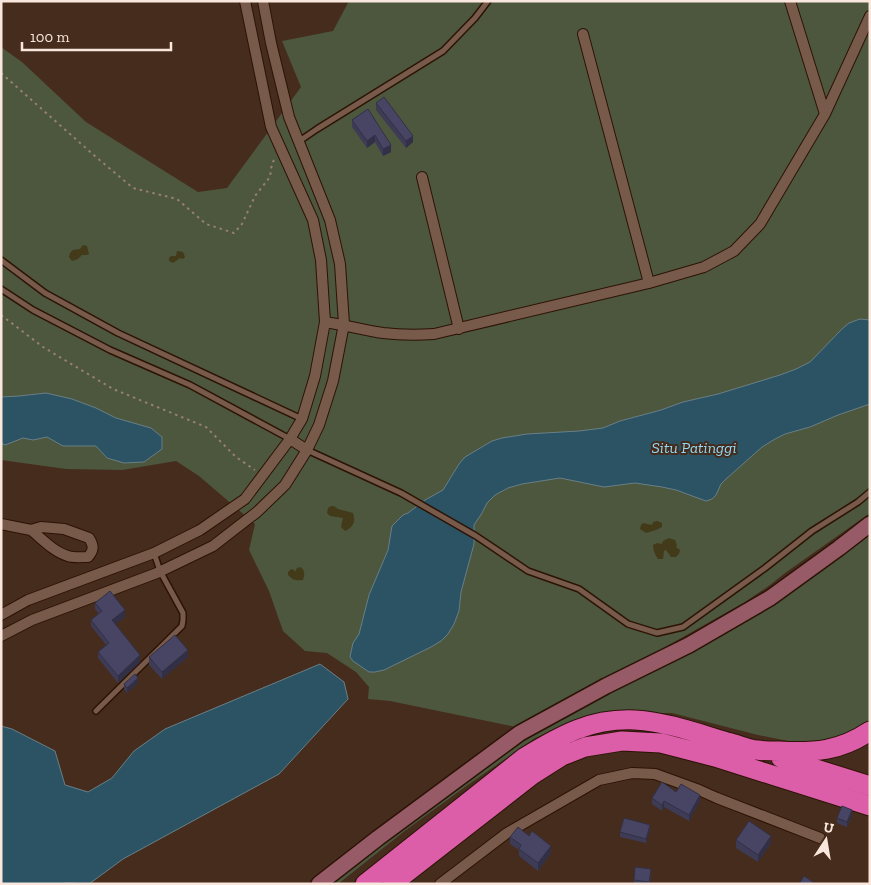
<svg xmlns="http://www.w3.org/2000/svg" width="871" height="885" viewBox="0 0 871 885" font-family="'Zilla Slab',serif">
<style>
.green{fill:#4c573e}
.sand{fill:#433a1a}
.water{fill:#2b5363;stroke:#697f88}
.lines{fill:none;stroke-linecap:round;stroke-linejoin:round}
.lane-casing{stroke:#2c1305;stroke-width:8}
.street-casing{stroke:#2c1305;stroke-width:12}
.secondary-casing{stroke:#2c1305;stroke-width:18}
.highway-casing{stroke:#2c1305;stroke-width:21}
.path{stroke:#978073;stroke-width:2;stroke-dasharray:2.5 4;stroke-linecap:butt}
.lane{stroke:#785a4a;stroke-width:5}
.street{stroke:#785a4a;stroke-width:10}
.secondary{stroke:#965b66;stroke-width:15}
.highway{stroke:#dc5da8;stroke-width:19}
.wall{fill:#3e3b56}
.shaded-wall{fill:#323046}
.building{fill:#484564;stroke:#323046}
.labels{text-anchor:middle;stroke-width:4;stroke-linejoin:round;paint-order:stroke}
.water-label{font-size:16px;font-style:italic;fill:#92daf7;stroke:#462c1c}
</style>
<rect width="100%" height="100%" fill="#462c1c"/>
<!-- green -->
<path class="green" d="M349 1H870V513L785 573 770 585 745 602 612 677 516 727 390 701 368 699 369 687 356 672 327 653 305 651 283 631 269 591 249 550 255 524 199 476 176 461 122 470 66 469 1 460V47L22 62 86 122 198 192 227 188 301 87 282 41 333 31Z
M870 529V726L865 730 808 745 758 735 672 713 592 714 535 738 465 787 406 830 338 884H333C357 864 380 844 404 826 459 783 516 746 574 709Z"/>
<!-- sand -->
<path class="sand" d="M83 245 87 246 89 254 87 255H82L78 259 72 261 69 257 70 253 73 250 80 249Z
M177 251 183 252 185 257 183 259 180 258 173 263 169 261V258L171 256H176Z
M331 506H334L338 509 353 513C356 522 353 527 345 531L341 527 343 518 330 516 327 513 328 508Z
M657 521 662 523V527L656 530 646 533 640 529 641 525 643 523 652 525 653 522Z
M669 538 675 540 677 545 676 547 680 550 679 554 676 557H671L666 550 664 551 663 559H658C655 555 653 550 653 545L657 543 662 544 663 541Z
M300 567C305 569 305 575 303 580 296 581 293 580 288 575V572L291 569 294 570 295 572 297 568Z"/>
<!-- water -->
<path class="water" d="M860 319 870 320V404L838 415 810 427 785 434 775 439 762 447 726 479 721 484 716 495 712 499 706 501 676 490 662 487 635 483 604 487 560 478 522 484 508 488 495 495 487 503 482 513 474 525V544L461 592 459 611 454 624 448 634 441 641 431 647 384 670 375 672H369L353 661 350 657 351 652 353 643 359 634 369 595 388 550 392 526 403 515 408 513 425 500 443 490 459 464 465 457 492 441 502 438 527 434 579 431 603 428 620 421 661 410 683 402 718 394 780 375 796 369 810 362 842 329 849 323Z
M46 393 72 399 96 408 116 418 151 428 162 437V449L144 462 124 463 107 458 96 446H63L47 437 33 440 23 438 5 445 1 443V397L19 396Z
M320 664 344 682 348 699 279 774 123 859 89 884 67 883 60 884H1V726L12 729 55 751 65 785 88 792 112 778 134 751 165 729Z"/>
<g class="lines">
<!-- lane casing -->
<g class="lane-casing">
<path id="lane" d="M298 142 317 129 443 51 475 18 488 1
M1 260 45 293 118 333 302 419
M1 289 33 310 110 350 190 385 290 439
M307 450 401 493 476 536 528 571 579 589 628 624 657 633 683 627 765 568 812 531 858 502 870 492
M96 711 182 626 183 620V613L160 571 154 553"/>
</g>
<!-- street casing -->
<g class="street-casing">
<path id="street" d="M790 1 825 114
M583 34 649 283
M422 177 459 329
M325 322C345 325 364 330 383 333 400 335 417 335 434 334L649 283 704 267 734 251 760 224 825 114 870 16
M290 439 307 450
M1 524 31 530
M41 527 64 529 89 538C94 546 94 550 88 557 81 557 74 558 68 556 54 552 42 539 31 530Z
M1 615 28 600 154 553 200 530 245 499 290 439 302 419 315 376 325 322 321 260 313 220 271 127 245 1
M1 636 32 620 157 573 213 546 257 512 285 485 307 450 319 425 333 381 344 324 340 264 330 220 289 117 271 43 263 1
M440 884 507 833 599 780 632 773 655 774 699 790 717 798 820 838"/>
</g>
<!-- secondary casing -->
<g class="secondary-casing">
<path id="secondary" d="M319 884 378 838 520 733 606 686 689 645 770 598 839 548 870 524"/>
</g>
<!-- highway casing -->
<g class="highway-casing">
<path id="highway" d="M781 758 870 786
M365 884 525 757C561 735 591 718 635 720 667 722 697 733 727 742 737 744 747 749 757 750 764 751 772 751 779 751 815 753 840 751 870 731
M392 884 532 775 562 756 585 747 622 741 661 743 715 757 870 806"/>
</g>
<!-- path -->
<path class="path" d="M1 73 96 157 133 188 177 199 206 224 234 233 242 224 255 196 270 177 272 163 275 159
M1 315 43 347 113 389 206 427 236 457 255 470"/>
<!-- lane -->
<use href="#lane" class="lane"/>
<!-- street -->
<use href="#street" class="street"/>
<!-- secondary -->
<use href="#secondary" class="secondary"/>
<!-- highway -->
<use href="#highway" class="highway"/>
</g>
<!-- wall -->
<path class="wall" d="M376 103 413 142 406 148 376 110Z
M368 109 391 152 383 156 375 142 367 148 352 127V120Z
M95 603 125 617 115 624 140 662 118 683 98 658V652L106 645 91 626V620L99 614 95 609Z
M149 657H188L162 679 149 665Z
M138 683 127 693 124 689V684Z
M676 792 700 801 689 821 664 807 662 811 652 804V798Z
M852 815 847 827 837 823V818Z
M650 830 646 843 620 837V832Z
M510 837 551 853 538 871 519 856V850L510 844Z
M736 840 771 843 758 862 736 848Z
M651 874 650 884H634V880Z"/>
<!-- shaded-wall -->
<path class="shaded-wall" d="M375 135V142L367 148V141Z
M413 136V142L406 148V141Z
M391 145V152L383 156V149Z
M125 610V617L112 627V620Z
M188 650V657L162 679V672Z
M140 655V662L118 683V676Z
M138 678V683L127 693V688Z
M700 795V801L689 821V815Z
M664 801V807L662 811V805Z
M852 810V815L847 827V822Z
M650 825V830L646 843V839Z
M771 836V843L758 862V855Z
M551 846V853L538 871V863Z"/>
<!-- building -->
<path class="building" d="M384 97 413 136 406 141 376 103Z
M368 109 391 145 383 149 375 135 367 141 352 120Z
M110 591 125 610 112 620 140 655 118 676 98 652 109 643 91 620 102 611 95 603Z
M175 635 188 650 162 672 149 657Z
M135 674 138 678 127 688 124 684Z
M662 782 676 792 681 784 700 795 689 815 664 801 662 805 652 798Z
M842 806 852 810 847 822 837 818Z
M624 818 650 825 646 839 620 832Z
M749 821 771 836 758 855 736 840Z
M518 827 529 836 532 831 551 846 538 863 519 849 521 845 510 837Z
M635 867 651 869 649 882 634 880Z
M804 876 813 882 812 884H799Z"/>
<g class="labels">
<!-- water labels -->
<g class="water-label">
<text x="694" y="453">Situ Patinggi</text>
</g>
</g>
<!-- border -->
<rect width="871" height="885" fill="none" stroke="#f9e7dd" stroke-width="5"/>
<!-- north arrow -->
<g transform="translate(826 840) rotate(12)" stroke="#462c1c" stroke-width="4" paint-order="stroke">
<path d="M0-4L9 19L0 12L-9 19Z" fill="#f9e7dd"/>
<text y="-8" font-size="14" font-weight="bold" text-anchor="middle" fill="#f9e7dd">U</text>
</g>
<!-- scale -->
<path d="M22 42v8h149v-8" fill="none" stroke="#f9e7dd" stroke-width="2.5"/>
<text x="30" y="42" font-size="15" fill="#f9e7dd" stroke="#462c1c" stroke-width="4" paint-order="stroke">100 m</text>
</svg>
